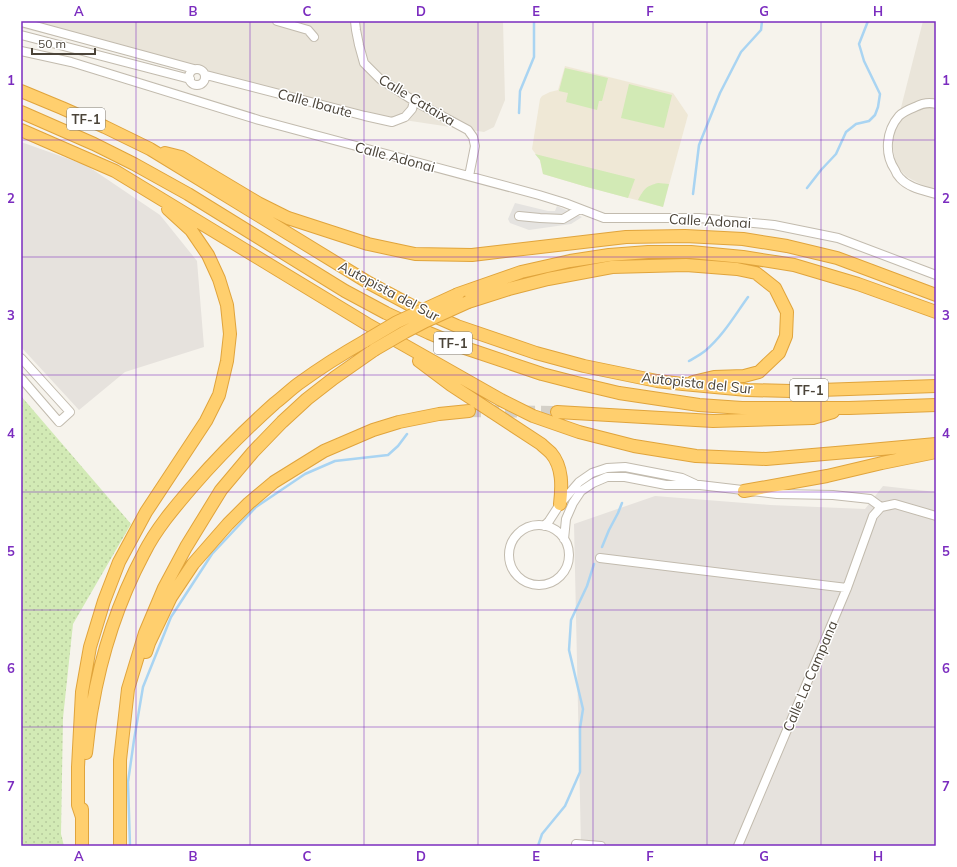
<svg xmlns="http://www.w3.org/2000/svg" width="957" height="867" viewBox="0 0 957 867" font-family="Mulish,sans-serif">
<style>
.residential{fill:#eae5da}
.industrial{fill:#e6e2dd}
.education{fill:#efe8d6}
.grass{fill:url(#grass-dots)}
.garden{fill:#d2eab5}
.parking{fill:#e5e3e0}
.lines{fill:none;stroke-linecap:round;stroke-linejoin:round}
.stream{stroke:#a9d4f2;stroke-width:2.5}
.highway-tunnel{stroke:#d4d0c8;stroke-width:12;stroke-dasharray:12 6;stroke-linecap:butt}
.minor-casing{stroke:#c2bbae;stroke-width:10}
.highway-casing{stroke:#e0a43c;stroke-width:14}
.minor{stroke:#fff;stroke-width:8}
.highway{stroke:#ffcf6e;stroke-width:12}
.highway-bridge-casing{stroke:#e0a43c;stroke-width:14;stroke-linecap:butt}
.highway-bridge{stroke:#ffcf6e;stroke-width:12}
.grid{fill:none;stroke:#7b2cbf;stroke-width:1;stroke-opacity:0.55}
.labels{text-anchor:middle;stroke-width:3;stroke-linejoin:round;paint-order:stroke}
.shield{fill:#fff;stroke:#817c74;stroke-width:1}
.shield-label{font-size:13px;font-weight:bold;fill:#4b4439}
.street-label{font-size:14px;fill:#4b4439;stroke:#fff}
.neatline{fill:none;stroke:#7b2cbf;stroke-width:1.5}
.grid-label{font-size:13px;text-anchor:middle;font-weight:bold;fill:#7b2cbf}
</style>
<defs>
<pattern id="grass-dots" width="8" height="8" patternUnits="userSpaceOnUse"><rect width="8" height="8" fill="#d2eab5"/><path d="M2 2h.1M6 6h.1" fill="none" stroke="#b6ca9c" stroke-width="1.8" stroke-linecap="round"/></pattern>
</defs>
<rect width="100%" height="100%" fill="#f6f3ec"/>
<!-- residential -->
<path class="residential" d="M21 21H503L505 100 494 127 484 132 384 117 320 100 21 28Z
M923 21H936V189L926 187 907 177 896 166 892 143Z"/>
<!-- industrial -->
<path class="industrial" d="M21 142 86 165 160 215 197 261 204 347 125 372 79 410 21 347Z
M883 486 936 492V846H581L574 524 655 496 770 505 865 509Z"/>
<!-- education -->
<path class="education" d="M565 66 673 93 688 115 663 207 587 187 543 174 540 160 532 149 540 99 542 96 550 92 558 90Z"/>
<!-- grass -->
<path class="grass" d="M21 396 131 524 73 624 63 718 61 834 64 846H21Z"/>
<!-- garden -->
<path class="garden" d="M565 68 608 78 602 101H599L597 110 566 102 568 93 559 91Z
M629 84 672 95 664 128 621 118Z
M535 154 635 179 628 198 587 187 543 174 540 160Z
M658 183 669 184 663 207 638 200C644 189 646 186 658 183Z"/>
<!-- parking -->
<path class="parking" d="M515 203 548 211H555L557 206 582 217 571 224 529 230 510 223 508 219Z"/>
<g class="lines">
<!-- stream -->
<path class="stream" d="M519 113 520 91 534 57V21
M807 188 821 170 836 154 846 132 856 124 869 121 875 115 878 107 880 94 864 61 859 44 868 21
M693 194 699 145 720 93 741 52 761 30 762 21
M689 361C694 358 700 355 705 351 723 336 735 315 748 297
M602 547 609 530 618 513 622 503
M130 846 128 782 134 740 143 687 171 617 212 554 256 507 305 474 335 461 388 455 398 446 407 434
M538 846 542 834 565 806 580 772V728L583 709 569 650 571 620 587 586 594 564"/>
<!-- highway-tunnel -->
<path class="highway-tunnel" d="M469 411 557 412"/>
<!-- minor casing -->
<g class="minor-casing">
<path id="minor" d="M277 21 308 30 314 37
M355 21 356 30 359 45 364 63 380 79 414 101 468 130 473 137 475 146 469 176
M21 22 194 69
M21 35 190 79
M21 51 71 62 259 120 539 195 565 203 604 218H699L774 225 838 238 936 275
M189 77a8 8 0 1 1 16 0a8 8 0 1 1-16 0Z
M206 75 365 116 392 122 405 117 412 109 414 101
M936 104C929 102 921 104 915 107 910 109 903 112 899 116 886 131 884 154 895 170 896 173 898 176 900 178 909 188 923 190 936 194
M519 216 540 218 563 219 580 209
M21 358 70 412 59 422 21 378
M881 507 895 504 936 516
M509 555a30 30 0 1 1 60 0a30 30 0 1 1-60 0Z
M544 526 549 521 560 504 579 482 592 473 607 468 625 467 682 478 695 484
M564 539 566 519 573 503 581 491 593 483 607 477H625L666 485H700L777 494 833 495 870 499 881 507
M600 558 847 588
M576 844 601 846
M738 846 847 588 873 516 881 507"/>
</g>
<!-- highway casing -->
<g class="highway-casing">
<path id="highway" d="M21 91 62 108 105 127 150 149 369 283 414 307 457 326 536 353 584 366 657 381 683 384 747 390 791 391 936 386
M21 112 94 144 134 164 188 194 345 291 386 313 429 333 465 348 542 374 577 383 619 393 699 405 742 408H849L936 405
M21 130 115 171 367 324 501 400 533 416 579 432 634 446 696 456 766 459 859 451 936 444
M165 153 181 157 258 203 288 218 368 244 415 254 472 255 626 237 685 236 743 239 787 246 837 258 936 295
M458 294 521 272 570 261 609 255 648 252H691L743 257 794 265 858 284 936 312
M468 302 509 289 548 279 612 267 686 265 737 269 756 273 775 288 787 312 786 336 779 353 759 372 744 376 714 377 693 382
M419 361 451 385 541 444C544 447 548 450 551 453 563 467 562 487 560 504
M557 412 713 421 813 418 833 412
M744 491 827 476 882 463 936 452
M146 652 149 643 171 597 193 564 228 524 249 503 274 482 324 451 373 430 399 422 439 414 469 411
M86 753C88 738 89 723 92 708 101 655 119 600 144 553 156 529 174 508 192 487 218 457 246 429 275 403 283 397 290 390 298 384 320 368 342 354 365 341
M82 809V846
M82 817 78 805V767L82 692 90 647 104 601 119 562 146 512 206 421 219 395 227 361 230 334 227 305 219 279 208 255 191 230 168 209
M120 846V760L128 689 145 633 164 588 186 547 221 490 253 452 282 422 307 399 334 378 374 350"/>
</g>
<!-- minor -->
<use href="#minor" class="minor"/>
<!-- highway -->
<use href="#highway" class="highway"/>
<!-- highway-bridge casing -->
<g class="highway-bridge-casing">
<path id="highway-bridge" d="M365 341 397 322 458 294
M374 350 405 332 426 321 468 302"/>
</g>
<!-- highway-bridge -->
<use href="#highway-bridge" class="highway-bridge"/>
</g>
<!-- grid -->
<path class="grid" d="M136 21V846M250 21V846M364 21V846M478 21V846M593 21V846M707 21V846M821 21V846M21 140H936M21 257H936M21 375H936M21 492H936M21 610H936M21 727H936"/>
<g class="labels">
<!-- shield labels -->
<g class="shield">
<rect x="67" y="108" width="38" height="22" rx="3"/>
<rect x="434" y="332" width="38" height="22" rx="3"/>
<rect x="790" y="379" width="38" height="22" rx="3"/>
</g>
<g class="shield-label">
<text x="86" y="124">TF-1</text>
<text x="453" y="348">TF-1</text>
<text x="809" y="395">TF-1</text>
</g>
<!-- street labels -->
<g class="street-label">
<text transform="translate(417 100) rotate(31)" y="5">Calle Cataixa</text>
<text transform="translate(315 103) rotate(15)" y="5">Calle Ibaute</text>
<text transform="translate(395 157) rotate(15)" y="5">Calle Adonai</text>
<text transform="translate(710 221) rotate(3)" y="5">Calle Adonai</text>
<text transform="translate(389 291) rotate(28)" y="5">Autopista del Sur</text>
<text transform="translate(697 383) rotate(6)" y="5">Autopista del Sur</text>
<text transform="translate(810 676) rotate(-67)" y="5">Calle La Campana</text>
</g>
</g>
<!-- border -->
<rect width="957" height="867" fill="none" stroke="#ffffff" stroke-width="44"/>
<!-- scale -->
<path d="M32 48v6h63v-6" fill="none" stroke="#4b4439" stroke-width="2"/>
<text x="38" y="48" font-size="12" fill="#4b4439" stroke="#ffffff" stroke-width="3" paint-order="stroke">50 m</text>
<rect x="22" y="22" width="913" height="823" class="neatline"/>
<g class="grid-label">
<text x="79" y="16">A</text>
<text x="193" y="16">B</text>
<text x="307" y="16">C</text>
<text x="421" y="16">D</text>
<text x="536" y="16">E</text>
<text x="650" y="16">F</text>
<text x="764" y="16">G</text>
<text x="878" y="16">H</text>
<text x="11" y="85">1</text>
<text x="946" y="85">1</text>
<text x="11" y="203">2</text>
<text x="946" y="203">2</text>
<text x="11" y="320">3</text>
<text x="946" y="320">3</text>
<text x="11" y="438">4</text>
<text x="946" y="438">4</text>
<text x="11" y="556">5</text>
<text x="946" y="556">5</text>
<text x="11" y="673">6</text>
<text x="946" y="673">6</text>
<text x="11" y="791">7</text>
<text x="946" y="791">7</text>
<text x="79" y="861">A</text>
<text x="193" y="861">B</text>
<text x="307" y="861">C</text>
<text x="421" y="861">D</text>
<text x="536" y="861">E</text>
<text x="650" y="861">F</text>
<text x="764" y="861">G</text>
<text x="878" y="861">H</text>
</g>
</svg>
